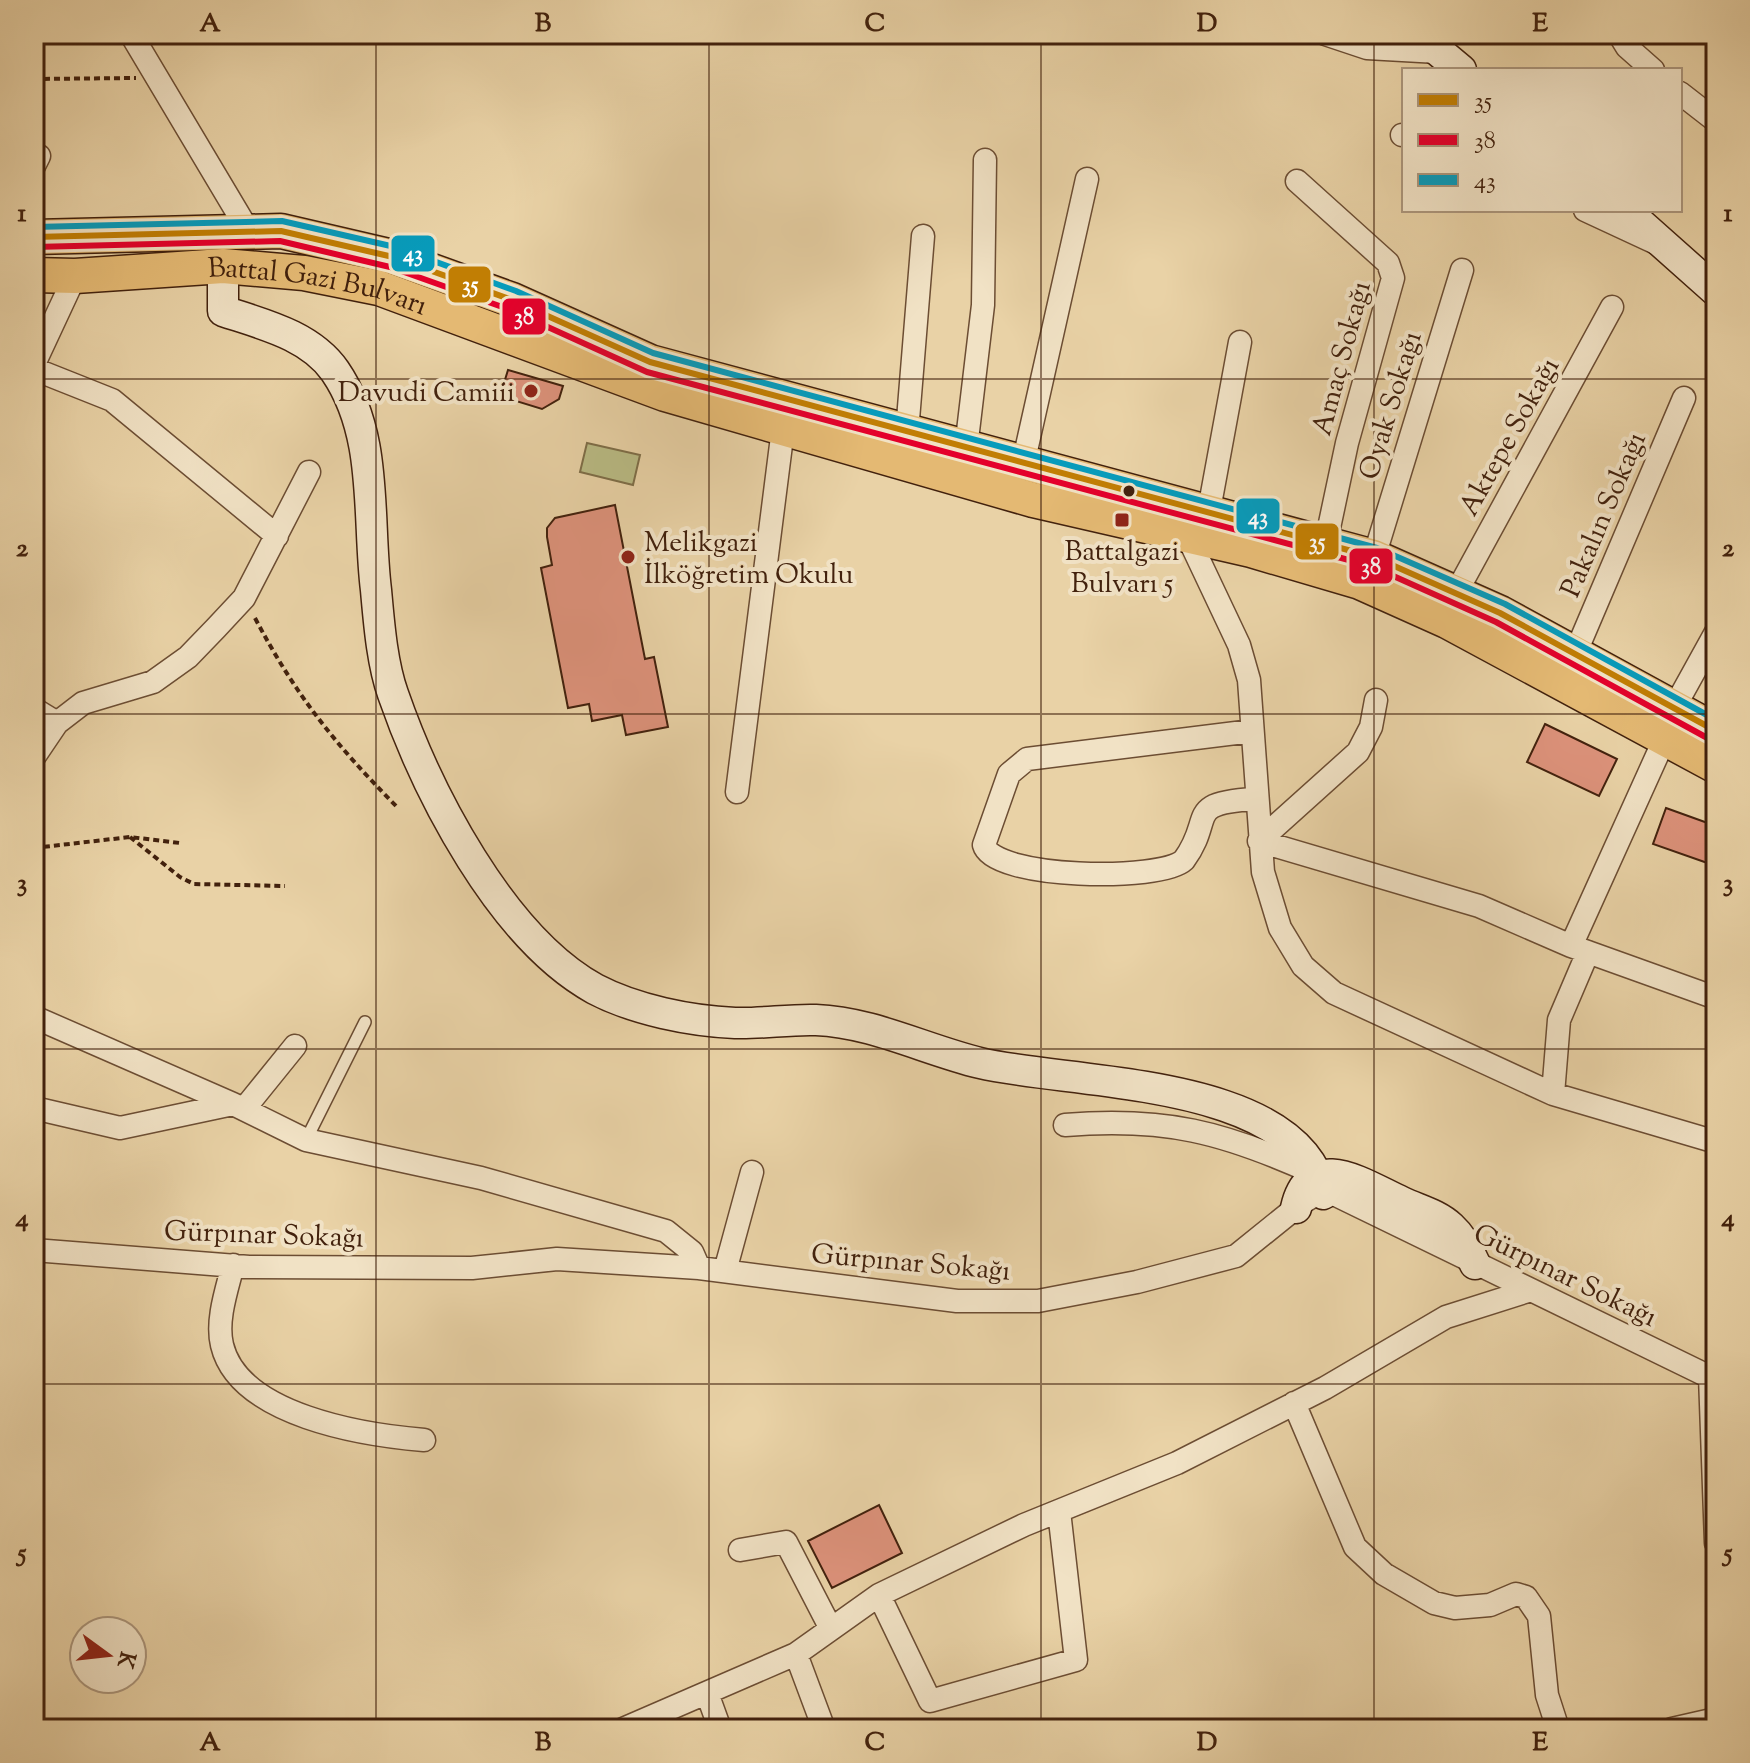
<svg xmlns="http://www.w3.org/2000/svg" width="1750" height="1763" viewBox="0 0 1750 1763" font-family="'Sorts Mill Goudy',serif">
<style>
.green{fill:#b9bb84;stroke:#7e6e48;stroke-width:2}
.building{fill:#dd927b;stroke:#42210d;stroke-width:2}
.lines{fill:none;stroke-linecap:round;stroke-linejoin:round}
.lane-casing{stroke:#6c4d33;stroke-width:14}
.street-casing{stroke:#6c4d33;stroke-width:25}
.secondary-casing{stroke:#42210d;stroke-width:33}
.primary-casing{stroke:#42210d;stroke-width:37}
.path{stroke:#42210d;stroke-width:4;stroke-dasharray:6 4;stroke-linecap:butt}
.lane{stroke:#f1e2c5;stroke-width:11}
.street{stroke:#f1e2c5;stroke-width:22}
.secondary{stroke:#f1e2c5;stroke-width:30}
.primary{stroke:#e4b973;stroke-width:34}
.bus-1-casing{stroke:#f1e2c5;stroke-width:12}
.bus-2-casing{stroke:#f1e2c5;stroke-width:12}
.bus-3-casing{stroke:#f1e2c5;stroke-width:12}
.bus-1{stroke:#c17e04;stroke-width:6}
.bus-2{stroke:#e4002b;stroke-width:6}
.bus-3{stroke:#079bbb;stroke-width:6}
.grid{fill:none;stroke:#42210d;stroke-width:2;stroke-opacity:0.55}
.poi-dot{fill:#8f2418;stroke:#f1e2c5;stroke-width:3}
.bus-dot{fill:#42210d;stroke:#f1e2c5;stroke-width:3}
.labels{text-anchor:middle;stroke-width:8;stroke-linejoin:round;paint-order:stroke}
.street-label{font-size:28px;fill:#42210d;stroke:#f1e2c5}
.poi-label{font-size:28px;fill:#42210d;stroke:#f1e2c5;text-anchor:end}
.line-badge{stroke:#f1e2c5;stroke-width:3}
.badge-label{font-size:22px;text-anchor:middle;font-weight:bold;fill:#fff}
.neatline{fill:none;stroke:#42210d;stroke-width:3}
.grid-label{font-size:26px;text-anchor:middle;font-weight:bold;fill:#42210d}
</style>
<rect width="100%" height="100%" fill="#e9d2a6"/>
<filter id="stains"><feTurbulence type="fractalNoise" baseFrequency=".0025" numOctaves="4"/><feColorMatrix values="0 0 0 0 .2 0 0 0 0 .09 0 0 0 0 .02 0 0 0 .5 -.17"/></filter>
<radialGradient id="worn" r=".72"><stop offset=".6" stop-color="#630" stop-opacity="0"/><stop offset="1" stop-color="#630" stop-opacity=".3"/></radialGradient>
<!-- green -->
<path class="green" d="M587 443 640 455 633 485 580 472Z"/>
<!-- building -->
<path class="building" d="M508 370 563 386 559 399 542 409 500 396Z
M615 505 645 659 654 657 668 727 626 735 622 715 592 721 589 704 568 708 541 568 552 565 547 537V528L555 518Z
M1545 724 1617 759 1599 796 1527 762Z
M1666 808 1716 826V866L1653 844Z
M879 1505 902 1553 832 1588 808 1541Z"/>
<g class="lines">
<!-- lane casing -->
<g class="lane-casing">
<path id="lane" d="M306 1140 365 1022"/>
</g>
<!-- street casing -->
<g class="street-casing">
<path id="street" d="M131 34 249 232
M1325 34 1367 48 1438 52
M1619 34 1627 47 1653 70
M1680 93 1716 121
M1402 135H1404
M34 166 39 156
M1297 181 1388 263 1393 278 1347 443 1326 542
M1585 210 1656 243
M34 364 75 276
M34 369 112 400 277 536
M907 432 923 236
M966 448 983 305 985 160
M1023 464 1087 179
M1209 510 1240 342
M1187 535 1239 645 1249 680 1263 872 1280 928 1303 966 1334 993 1553 1094 1716 1142
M1374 557 1462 270
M1456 593 1612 307
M1575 654 1684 398
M1674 708 1716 632
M34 709 57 723
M1252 731 1027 759 1009 774 984 845C993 879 1161 882 1184 860 1215 818 1183 803 1255 799
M34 757 57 723 83 703 153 682 188 657 216 628 244 598 309 472
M737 792 783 429
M1259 841 1479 906 1571 946 1716 998
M1259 841 1358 752 1371 727 1376 700
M1571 946 1665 738
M34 1017 233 1104 306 1140 481 1178 666 1231 692 1252 699 1268
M1553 1094 1559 1020 1588 952
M34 1108 120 1128 233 1104
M244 1109 295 1046
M1065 1125C1165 1117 1223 1132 1314 1173
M34 1250 249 1267 472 1268 557 1259 699 1268 957 1301H1038L1137 1282 1236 1256 1303 1202 1313 1196 1334 1194 1716 1380
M233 1265C227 1289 216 1320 222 1345 239 1416 364 1435 424 1440
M725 1271 752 1172
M1710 1376 1716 1543
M1294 1403 1355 1547 1384 1574 1434 1603 1455 1608 1490 1605 1516 1594 1526 1597 1539 1616 1547 1695 1558 1729
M740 1550 786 1542 831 1629
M879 1595 930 1701 1076 1660 1059 1511
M796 1654 824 1729
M707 1693 720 1729
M623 1729 796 1654 879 1595 1024 1525 1177 1463 1325 1388 1446 1317 1531 1290
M1672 1729 1716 1719"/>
</g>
<!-- secondary casing -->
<g class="secondary-casing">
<path id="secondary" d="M1418 34 1461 70
M1625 210 1716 291
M223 266V311C262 324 310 335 335 371 379 435 367 517 376 590 379 623 382 663 393 694 427 792 501 937 595 989 635 1010 690 1021 735 1023 762 1024 789 1019 816 1020 872 1022 926 1050 980 1063 1072 1085 1298 1077 1323 1194
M1296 1208C1310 1146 1366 1186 1402 1202 1419 1210 1437 1214 1451 1227 1462 1237 1469 1250 1475 1264"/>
</g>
<!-- primary casing -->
<g class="primary-casing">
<g id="primary">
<path d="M34 237 281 231 393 257 512 300 650 362 1374 557 1500 613 1716 731"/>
<path id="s1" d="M34 275 75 276 223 266 304 273 379 288 665 394 1033 500 1251 550 1360 582 1447 621 1716 766"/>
</g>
</g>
<!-- path -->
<path class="path" d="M34 79 136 78
M255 618C296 696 335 744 397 807
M130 837 180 877 194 884 285 886
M34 848 130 837 180 843"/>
<!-- lane -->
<use href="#lane" class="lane"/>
<!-- street -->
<use href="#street" class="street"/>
<!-- secondary -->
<use href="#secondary" class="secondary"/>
<!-- primary -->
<use href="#primary" class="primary"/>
<!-- bus-1 casing -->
<g class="bus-1-casing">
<path id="bus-1" d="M34 237 281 231 393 257 512 300 650 362 1374 557 1500 613 1716 731"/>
</g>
<!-- bus-2 casing -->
<g class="bus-2-casing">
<path id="bus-2" d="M34 247 280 241 390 267 508 309 647 372 1371 566 1496 622 1711 740"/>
</g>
<!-- bus-3 casing -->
<g class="bus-3-casing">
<path id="bus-3" d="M34 227 282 221 395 247 516 291 653 353 1377 548 1505 604 1716 720"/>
</g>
<!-- bus-1 -->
<use href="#bus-1" class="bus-1"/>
<!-- bus-2 -->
<use href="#bus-2" class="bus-2"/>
<!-- bus-3 -->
<use href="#bus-3" class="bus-3"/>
</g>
<!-- grid -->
<path class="grid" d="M376 34V1729M709 34V1729M1041 34V1729M1374 34V1729M34 379H1716M34 714H1716M34 1049H1716M34 1384H1716"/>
<!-- markers -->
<g class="poi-dot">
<circle cx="531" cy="391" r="8"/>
<rect x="1114" y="512" width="16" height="16" rx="4"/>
<circle cx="628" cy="557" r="8"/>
</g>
<circle class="bus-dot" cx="1129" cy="491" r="7"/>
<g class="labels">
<!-- street labels -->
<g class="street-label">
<text dy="10" stroke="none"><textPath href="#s1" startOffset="286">Battal Gazi Bulvarı</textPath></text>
<text transform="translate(1340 358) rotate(-75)" y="10">Amaç Sokağı</text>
<text transform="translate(1389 405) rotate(-73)" y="10">Oyak Sokağı</text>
<text transform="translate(1508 436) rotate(-61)" y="10">Aktepe Sokağı</text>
<text transform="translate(1602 514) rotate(-67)" y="10">Pakalın Sokağı</text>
<text transform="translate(264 1233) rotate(2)" y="10">Gürpınar Sokağı</text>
<text transform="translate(911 1261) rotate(5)" y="10">Gürpınar Sokağı</text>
<text transform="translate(1566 1274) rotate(26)" y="10">Gürpınar Sokağı</text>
</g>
<!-- poi labels -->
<g class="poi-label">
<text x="515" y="401">Davudi Camiii</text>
<text x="644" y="551" text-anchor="start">Melikgazi<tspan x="644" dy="32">İlköğretim Okulu</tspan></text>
<text x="1122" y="560" text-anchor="middle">Battalgazi<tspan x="1122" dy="32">Bulvarı 5</tspan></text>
</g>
</g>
<g class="line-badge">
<rect x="390" y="234" width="46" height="39" rx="8" fill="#079bbb"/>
<rect x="447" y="265" width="45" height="39" rx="8" fill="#c17e04"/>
<rect x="501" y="297" width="46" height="39" rx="8" fill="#e4002b"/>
<rect x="1235" y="497" width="46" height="38" rx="8" fill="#079bbb"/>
<rect x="1294" y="522" width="46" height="39" rx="8" fill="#c17e04"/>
<rect x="1348" y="547" width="46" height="38" rx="8" fill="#e4002b"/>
</g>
<g class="badge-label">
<text x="413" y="261">43</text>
<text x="470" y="292">35</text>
<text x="524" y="324">38</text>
<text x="1258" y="524">43</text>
<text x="1317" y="549">35</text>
<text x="1371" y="574">38</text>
</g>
<!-- margin -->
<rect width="1750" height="1763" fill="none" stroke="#e9d2a6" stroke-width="88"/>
<!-- legend -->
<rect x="1402" y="68" width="280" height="144" fill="#f1e2c5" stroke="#ab957b" stroke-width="2"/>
<rect x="1418" y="94" width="40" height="12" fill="#c17e04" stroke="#ab957b" stroke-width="2"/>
<text x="1474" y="108" font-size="24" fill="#42210d">35</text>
<rect x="1418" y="134" width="40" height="12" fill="#e4002b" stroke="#ab957b" stroke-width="2"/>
<text x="1474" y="148" font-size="24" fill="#42210d">38</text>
<rect x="1418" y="174" width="40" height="12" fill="#079bbb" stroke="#ab957b" stroke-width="2"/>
<text x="1474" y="188" font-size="24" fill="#42210d">43</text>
<!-- north arrow -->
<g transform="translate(108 1655) rotate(105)"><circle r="38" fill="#f1e2c5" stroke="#ab957b" stroke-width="2"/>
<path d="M0-6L14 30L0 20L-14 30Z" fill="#8f2418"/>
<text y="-12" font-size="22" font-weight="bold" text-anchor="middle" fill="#42210d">K</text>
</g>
<rect x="44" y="44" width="1662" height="1675" class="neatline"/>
<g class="grid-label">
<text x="210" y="31">A</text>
<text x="543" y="31">B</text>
<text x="875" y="31">C</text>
<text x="1207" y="31">D</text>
<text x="1540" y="31">E</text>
<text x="22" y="221">1</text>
<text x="1728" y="221">1</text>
<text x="22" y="556">2</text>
<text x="1728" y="556">2</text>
<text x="22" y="891">3</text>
<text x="1728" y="891">3</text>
<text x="22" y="1226">4</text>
<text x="1728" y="1226">4</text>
<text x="22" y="1561">5</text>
<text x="1728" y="1561">5</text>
<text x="210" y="1750">A</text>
<text x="543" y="1750">B</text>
<text x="875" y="1750">C</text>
<text x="1207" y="1750">D</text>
<text x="1540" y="1750">E</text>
</g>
<rect width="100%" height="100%" filter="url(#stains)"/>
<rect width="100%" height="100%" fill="url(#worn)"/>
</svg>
